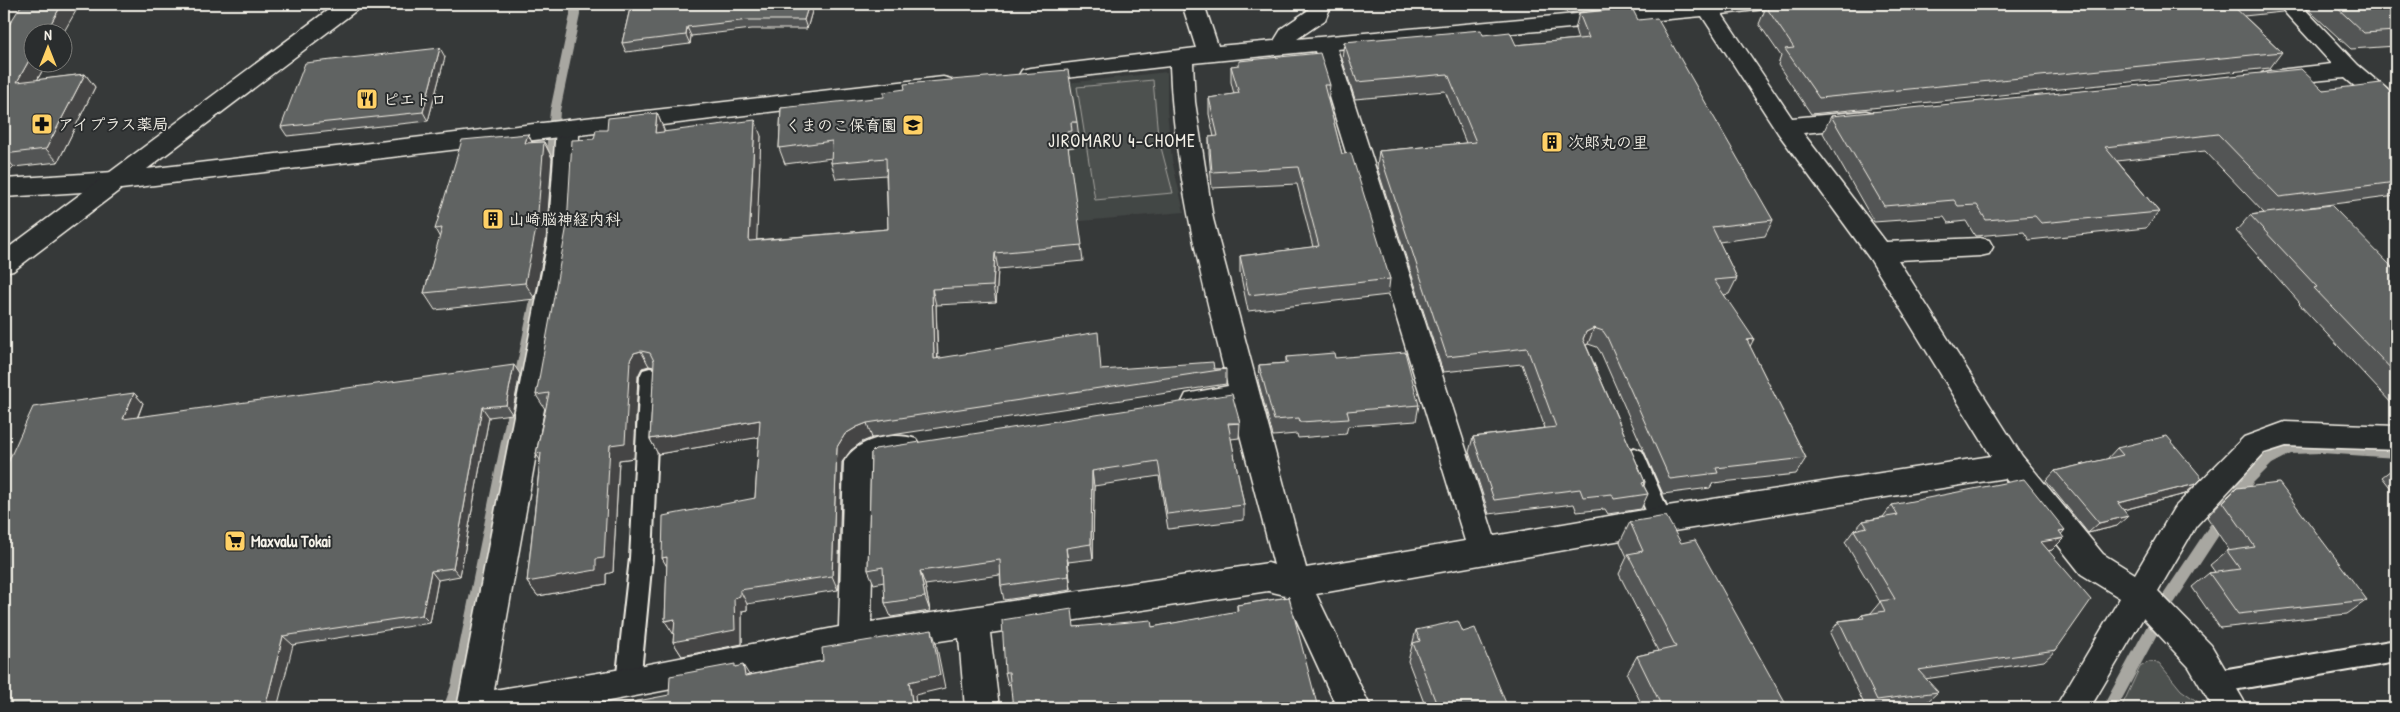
<svg xmlns="http://www.w3.org/2000/svg" width="2400" height="712" viewBox="0 0 2400 712" font-family="'Patrick Hand','Klee One',sans-serif">
<style>
.built{fill:#434645}
.green{fill:#4e514f;stroke:#a1a19c}
.lines{fill:none;stroke-linecap:round;stroke-linejoin:round}
.stream{fill:#a8a7a1;fill-rule:evenodd}
.lane-casing{stroke:#f4f1e8;stroke-width:4}
.street-casing{stroke:#f4f1e8;stroke-width:3}
.secondary-casing{stroke:#f4f1e8;stroke-width:3}
.lane{fill:#2a2d2e;fill-rule:evenodd}
.street{fill:#2a2d2e;fill-rule:evenodd}
.secondary{fill:#2a2d2e;fill-rule:evenodd}
.wall{fill:#535554;stroke:#f4f1e8}
.shaded-wall{fill:#444545;stroke:#f4f1e8}
.building{fill:#616362;stroke:#f4f1e8}
.labels{text-anchor:middle;stroke-width:4;stroke-linejoin:round;paint-order:stroke}
.poi-label{font-size:16px;font-weight:bold;fill:#f4f1e8;stroke:#2a2d2e;text-anchor:start}
.neighbourhood-label{font-size:18px;letter-spacing:1px;fill:#f4f1e8;stroke:#2a2d2e}
</style>
<rect width="100%" height="100%" fill="#363939"/>
<filter id="ink" filterUnits="userSpaceOnUse"><feTurbulence type="fractalNoise" baseFrequency=".02" numOctaves="2"/><feDisplacementMap in="SourceGraphic" scale="10" xChannelSelector="R" yChannelSelector="G"/><feConvolveMatrix kernelMatrix="1 2 1 2 8 2 1 2 1" color-interpolation-filters="sRGB"/></filter>
<g filter="url(#ink)">
<!-- built -->
<path class="built" d="M1167 72V111L1172 160 1184 212 990 229 977 93Z"/>
<!-- green -->
<path class="green" d="M1153 80 1158 136 1173 193 1095 200 1077 87Z
M2149 662 2159 663 2181 690 2198 702 2202 708H2121L2140 667Z"/>
<g class="lines">
<!-- stream -->
<path class="stream" d="M570 4H580V15L560 111 556 171 550 175 544 171 550 111 570 15Z
M549 195 555 199 552 251 467 686 457 708H443L451 686 540 251 543 199Z
M2321 443 2396 448V458L2321 453 2291 454 2272 464 2253 483 2171 608 2166 609 2161 608 2159 603 2161 598 2243 475 2262 456 2289 444Z
M2154 620 2159 622 2161 627 2117 708H2102L2149 622Z"/>
<!-- lane casing -->
<g class="lane-casing">
<path id="lane" d="M650 368 657 370 660 376 652 558 640 683 636 691 628 694 620 691 616 683 630 558 640 376 643 370Z
M1634 448 1642 451 1645 457 1672 520 1669 527 1661 529 1653 527 1623 457 1626 451Z
M2396 640V662L2216 693 2208 690 2204 682 2208 674 2216 671Z"/>
</g>
<!-- street casing -->
<g class="street-casing">
<path id="street" d="M1182 4H1204L1218 46 1274 41 1282 28 1307 11 1310 4H1332L1325 20 1297 39 1687 4H1768L1765 9 1722 14 1792 118 1866 111 1874 113 1878 119 1874 125 1866 127 1803 133 1886 242 1980 238 1989 240 1993 247 1989 254 1980 256 1898 260 2022 456 2103 554 2135 574 2174 508 2244 437 2285 422 2396 426V450L2286 446 2264 453 2196 526 2158 591 2211 645 2248 708H2213L2189 667 2143 618 2090 708H2055L2120 598 2081 574 2005 478 1661 533 1316 594 1371 708H1337L1285 595 1268 591 990 633 999 708H965L959 638 855 654 572 708H457L548 241 556 128 560 122 568 120 943 77 951 79 954 84 951 89 943 91 579 135 574 241 494 690 628 668 839 627 844 462C856 439 893 431 916 439L921 447 916 455 879 463 874 467 871 622 1268 563 1274 565 1233 408 1196 413 1186 410 1182 402 1186 394 1228 386C1202 280 1174 176 1170 66L1030 82 1022 80 1019 75 1022 70 1030 68 1196 48ZM1702 16 1778 133 1870 259 1991 456 1661 507 1494 536 1337 49ZM1315 51 1465 541 1306 568 1213 219 1195 102 1193 63Z
M2277 4H2300L2358 65 2396 97V117L2388 114 2345 78 2270 85 2262 83 2259 78 2262 73 2270 71 2332 64Z
M114 172 123 175 126 181 123 187 114 190 4 197V179Z"/>
</g>
<!-- secondary casing -->
<g class="secondary-casing">
<path id="secondary" d="M336 4H361L358 9 147 169 568 120 576 122 580 128 576 134 568 136 121 189 13 271 4 273V251Z"/>
</g>
<!-- lane -->
<use href="#lane" class="lane"/>
<!-- street -->
<use href="#street" class="street"/>
<!-- secondary -->
<use href="#secondary" class="secondary"/>
</g>
<!-- wall -->
<path class="wall" d="M631 4H814L807 29H752L691 36 690 44 626 52 622 43Z
M1562 4H1620L1618 8 1567 13Z
M1802 4H2289L2282 12 2244 16 2282 52 2270 68 1811 114 1778 65 1781 56 1759 24 1766 7Z
M2302 4H2396V46L2351 49Z
M1579 13 1638 20 1773 220 1765 236 1719 242 1737 278 1729 294 1724 295 1806 458 1796 474 1713 483 1710 488 1663 494 1601 353 1597 347 1588 344 1586 345 1645 482 1644 486 1648 494 1641 509 1608 514 1605 509 1577 512 1574 504 1489 514 1469 452 1473 437 1545 428 1522 364 1443 372 1377 167 1379 151 1466 143 1445 91 1355 99 1342 59 1344 42 1483 35 1516 45 1578 39 1575 29Z
M4 33 32 62H47L37 80 85 74 95 87 58 162 14 167 4 177Z
M445 57 428 121 287 136 281 127Z
M1231 66 1330 85 1328 101 1342 154 1390 279 1388 295 1248 311 1240 272V256L1313 247 1297 184 1212 188 1209 153V137H1214L1209 114V98L1234 94 1231 82Z
M2323 90 2396 98V196L2310 207 2396 271V405H2393L2299 304 2300 303 2236 231 2250 215 2264 213 2205 151 2117 161 2159 212 2146 228 2029 240 2024 232 1975 236 1966 221 1948 223 1944 217 1874 222 1823 133 1831 116Z
M781 108 1077 122 1079 138 1073 139 1074 147 1068 148 1083 261 998 269 996 302 936 305 938 358 1102 370 1226 369V384L872 438 862 442 851 450 842 462 838 590 747 604V610L742 611V644L682 656 673 642 674 634 665 621 667 566 662 558 755 498 759 437 658 454 650 439 654 367 649 366 642 368 638 376 634 458 619 460 613 572 606 574V584L538 596 527 582 540 460 536 454 545 409 536 395 594 139 607 130 657 113 664 130V132L761 136 756 240 888 229 886 175 836 179 831 163 832 158 785 164 779 148Z
M528 134 532 142H544L552 158 546 241 535 299 435 310 424 293 440 238 435 229Z
M1286 357 1335 358 1419 405 1416 421 1348 426 1346 434 1298 438 1297 434 1273 436 1258 381 1259 365 1286 363Z
M520 374 512 414 489 417 460 576 438 580 430 623 293 645 4 708 134 393 143 403 138 417Z
M1240 423 1239 438 1231 439 1244 505V520L1168 529 1159 476 1094 486 1093 559 1068 562 1071 590 1004 600 1001 586 1000 575 925 585 930 611 891 617 885 603 884 582 874 584 868 570 871 453Z
M2117 448 2185 494 2123 510 2117 526 2088 533 2046 481 2055 471 2107 459Z
M2396 466V495L2382 477Z
M2237 488 2367 600 2347 614 2220 628 2192 587 2209 573 2215 572 2210 565 2227 551 2229 550 2207 517 2220 503Z
M1892 505 2065 530 2061 534 2052 550 2048 551 2056 650 2044 661 1925 679 1938 692 1926 703 1886 708H1866L1830 633 1839 621 1859 618 1862 615 1871 613 1880 602 1845 542 1854 530 1856 529 1863 521 1883 517Z
M1630 522 1681 543 1788 708 1643 707 1627 674 1637 656 1658 651 1619 574 1627 557 1620 542Z
M1289 597 1010 684 1008 685 1005 672 1074 627H1152L1237 612V605Z
M1416 630 1463 632 1508 708H1426L1408 661Z"/>
<!-- shaded-wall -->
<path class="shaded-wall" d="M62 4H80L62 35V32H46Z
M809 4H814L807 29 804 20Z
M687 27 691 36 690 44 686 35Z
M440 48 445 57 428 121 423 112Z
M32 55V62H47L29 95 17 82Z
M85 74 95 87 58 162 46 149Z
M657 113 664 130 661 149 655 133Z
M755 120 761 136 756 257 749 241Z
M528 134 536 151 525 143Z
M544 142 552 158 546 241 535 299 525 283Z
M4 156 14 167 4 177Z
M995 253 998 269 996 302 993 286Z
M932 289 936 305 938 375 934 359Z
M1594 328 1588 344 1580 348 1583 339 1586 332Z
M1754 339 1746 354 1747 340Z
M641 351 649 366 642 368 638 376 634 458 619 460 613 572 606 574V584L538 596 527 582 596 559 610 445 630 360 634 353Z
M514 365 520 374 512 414 506 405Z
M134 393 143 403 133 428 123 419Z
M482 407 489 417 460 576 453 568Z
M760 420 767 436 658 454 650 439Z
M867 423 872 438 862 442 851 450 842 462 838 590 832 576 837 447 845 434 857 427Z
M1092 471 1094 486 1093 559 1091 544Z
M2196 484 2185 494 2107 514 2118 503Z
M2128 516 2117 526 2088 533 2099 523Z
M2065 530 2056 540 2064 538 2052 550 2029 555 2041 542 2059 531Z
M1066 548 1068 562 1071 590 1069 576Z
M667 557 670 572 662 558Z
M431 571 438 580 430 623 422 615Z
M920 571 925 585 930 611 925 597Z
M740 590 747 604V610L742 611V644L682 656 673 642 734 598Z
M675 619 674 635 665 621Z
M932 630 936 643 945 688 915 695 916 708H913L909 682Z
M283 636 293 645 277 708H265Z
M743 665 751 678 745 676Z"/>
<!-- building -->
<path class="building" d="M22 4H62L46 32H32V55L17 82 85 74 46 149 4 154V33Z
M631 4H809L804 20H749L687 27 686 35 622 43Z
M1802 4H2231L2282 52 1819 98 1785 49 1794 48 1766 7Z
M2333 4H2396V31L2364 33Z
M1632 8 1638 20 1657 18 1773 220 1712 227 1737 278 1714 280 1754 339 1747 340 1806 458 1716 468 1718 473 1670 479 1607 337 1603 331 1594 328 1586 332 1583 339 1645 482 1642 483 1648 494 1614 499 1612 494 1583 497 1580 489 1494 500 1473 437 1556 427 1527 348 1447 357 1379 151 1476 142 1448 74 1357 82 1344 42 1481 30 1483 35 1510 32 1516 45 1589 38 1579 13Z
M440 48 423 112 281 127 305 63Z
M1320 53 1330 85H1324L1342 154 1351 153 1390 279 1249 295 1240 256 1319 246 1298 167 1212 172 1209 137 1218 136 1209 98 1239 93 1231 66 1239 65V61Z
M2301 69 2323 90 2381 83 2396 98V182L2279 197 2218 134 2105 147 2159 212 2041 223 2035 216 1986 220 1977 205 1958 206 1954 200 1884 206 1831 116Z
M1068 70 1077 122H1071L1072 131 1066 132 1082 245 995 253 993 286 932 289 934 359 1098 332 1101 370 1213 362 1214 369H1226L867 423 857 427 845 434 837 447 832 576 740 590V596L734 598 735 630 673 642 675 619 665 621 667 557 662 558 663 516 755 498 760 420 650 439 654 361 650 353 641 351 634 353 630 360 625 443 610 445 604 558 596 559V570L527 582 541 453 536 454 549 393 536 395 567 225 572 140 594 139 596 130H607L608 118 657 113 655 133 755 120 749 241 888 229 886 158 831 163 832 141 779 148 781 108 884 97V92L905 89 904 84Z
M528 134 525 143 544 142 537 224 525 283 424 293 442 228 435 229 462 140Z
M2331 205 2396 271V374L2314 288 2317 287 2250 215Z
M1405 352 1419 405 1347 411 1349 419 1300 422 1299 418 1274 420 1259 365 1287 363 1286 357 1334 353 1335 358Z
M514 365 506 405 482 407 453 568 431 571 422 615 283 636 265 708H4V471L33 407 134 393 123 419Z
M1232 394 1240 423H1228L1244 505 1167 514 1158 461 1092 471 1091 544 1066 548 1069 576 1001 586 1000 560 920 571 925 597 885 603 883 567 868 570 871 453 875 449Z
M2167 436 2202 478 2196 484 2118 503 2128 516 2099 523 2055 471 2123 455 2117 448Z
M2024 479 2065 530 2059 531 2064 538 2041 542 2091 600 2056 650 1918 670 1938 692 1877 700 1839 621 1864 618 1862 615 1885 611 1880 601 1895 599 1854 530 1867 527 1863 521 1898 515 1892 505Z
M2279 483 2367 600 2238 614 2209 573 2240 569 2227 551 2255 547 2223 502 2237 488Z
M1666 516 1681 543 1695 540 1788 708H1637L1660 703 1637 656 1676 647 1628 554 1643 551 1630 522Z
M1289 597 1318 708H1013L1009 672H1005L1002 620 1072 609 1074 627 1151 620 1152 627 1238 611 1237 605Z
M1458 621 1463 632 1475 628 1508 708H1438L1413 643 1420 641 1416 630Z
M932 630 940 675 909 682 913 708H622V704L669 695 670 676 735 664V667L743 665 745 676 823 661 822 648Z"/>
</g>
<!-- icons -->
<defs>
<g id="restaurant-square" transform="scale(1.125)"><rect x="-9" y="-9" width="18" height="18" rx="4" fill="#ffd166" stroke="#2a2d2e"/><path d="M-5-6h1v4h1v-4h1v4h1v-4h1v5L-1.5 .5V6h-2V.5L-5-1ZM5-6V6H3V1.5H1.5Q1.5-4 5-6Z" fill="#111"/></g>
<g id="pharmacy-square" transform="scale(1.125)"><rect x="-9" y="-9" width="18" height="18" rx="4" fill="#ffd166" stroke="#2a2d2e"/><path d="M-2-6h4v4h4v4h-4v4h-4v-4h-4v-4h4Z" fill="#111"/></g>
<g id="school-square" transform="scale(1.125)"><rect x="-9" y="-9" width="18" height="18" rx="4" fill="#ffd166" stroke="#2a2d2e"/><path d="M0-5L7-2L0 1L-7-2ZM-4 1L0 2.5L4 1V4Q0 6-4 4Z" fill="#111"/></g>
<g id="building-square" transform="scale(1.125)"><rect x="-9" y="-9" width="18" height="18" rx="4" fill="#ffd166" stroke="#2a2d2e"/><path d="M-4-6H4V6H1V3H-1V6H-4ZM-2.5-4.3h1.7v1.8h-1.7ZM.8-4.3h1.7v1.8H.8ZM-2.5-1h1.7V.8h-1.7ZM.8-1h1.7V.8H.8Z" fill="#111"/></g>
<g id="supermarket-square" transform="scale(1.125)"><rect x="-9" y="-9" width="18" height="18" rx="4" fill="#ffd166" stroke="#2a2d2e"/><path d="M-6-5.5h2.5l.6 2H6L4.5 2H-2.5L-4.4-4H-6ZM-1.5 3.2a1.3 1.3 0 1 0 .1 0ZM3 3.2a1.3 1.3 0 1 0 .1 0Z" fill="#111"/></g>
</defs>
<g fill-rule="evenodd">
<use href="#restaurant-square" x="367" y="99"/>
<use href="#pharmacy-square" x="42" y="124"/>
<use href="#school-square" x="913" y="125"/>
<use href="#building-square" x="1552" y="142"/>
<use href="#building-square" x="493" y="219"/>
<use href="#supermarket-square" x="235" y="541"/>
</g>
<g class="labels">
<!-- poi labels -->
<g class="poi-label">
<text x="383" y="105">ピエトロ</text>
<text x="58" y="130">アイプラス薬局</text>
<text x="897" y="131" text-anchor="end">くまのこ保育園</text>
<text x="1568" y="148">次郎丸の里</text>
<text x="509" y="225">山崎脳神経内科</text>
<text x="251" y="547">Maxvalu Tokai</text>
</g>
<!-- neighbourhood labels -->
<g class="neighbourhood-label">
<text x="1122" y="147">JIROMARU 4-CHOME</text>
</g>
</g>
<!-- margin -->
<rect width="2400" height="712" fill="none" stroke="#2a2d2e" stroke-width="20"/>
<rect x="10" y="10" width="2380" height="692" fill="none" stroke="#f4f1e8" stroke-width="2" filter="url(#ink)"/>
<!-- north arrow -->
<g transform="translate(48 48)"><circle r="24" fill="#2a2d2e" stroke="#7b7b78"/>
<path d="M0-4L9 19L0 12L-9 19Z" fill="#ffd166"/>
<text y="-8" font-size="14" font-weight="bold" text-anchor="middle" fill="#f4f1e8">N</text>
</g>
</svg>
